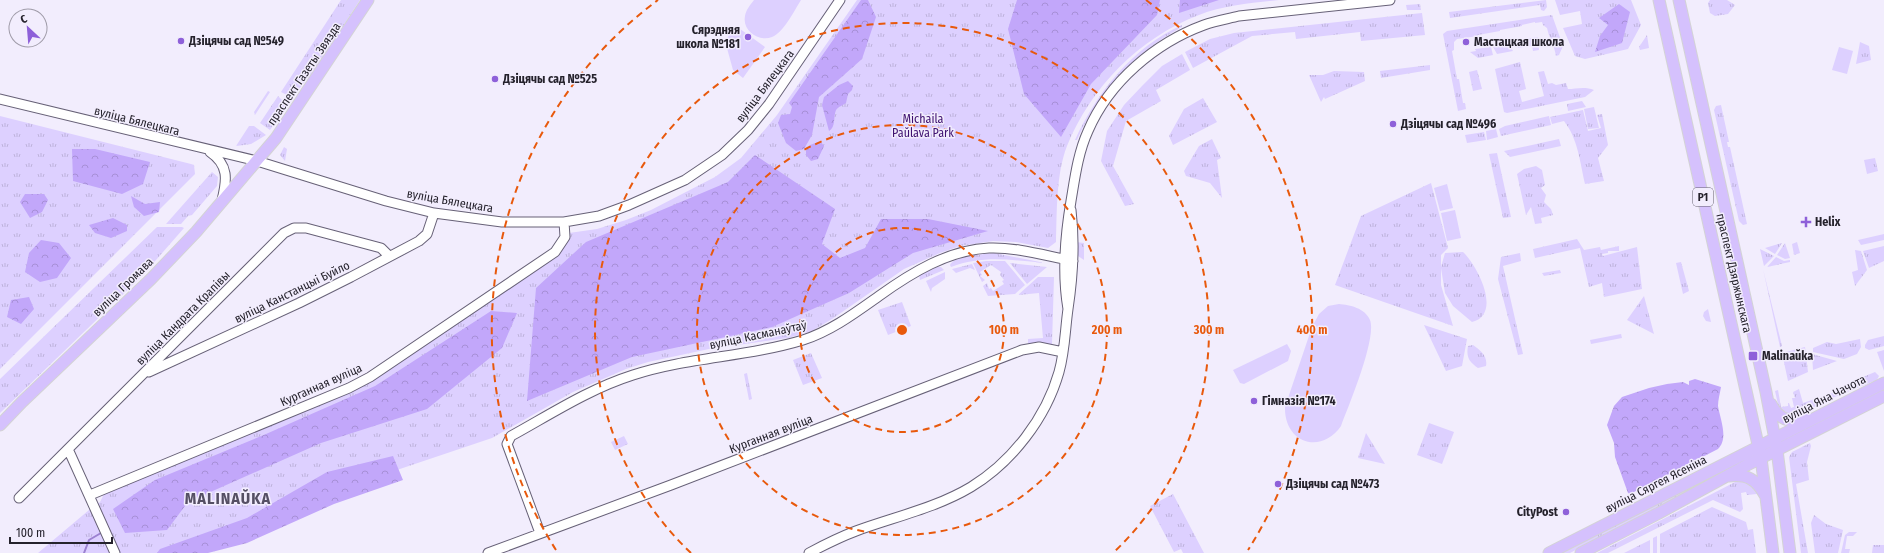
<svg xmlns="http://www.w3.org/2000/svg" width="1884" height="553" viewBox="0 0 1884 553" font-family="'Fira Sans Condensed',sans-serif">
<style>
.grass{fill:url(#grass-tufts)}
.forest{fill:url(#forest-crowns)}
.pitch{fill:#ddd0ff}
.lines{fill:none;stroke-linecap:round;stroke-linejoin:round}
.stream{stroke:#9c81d1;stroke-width:2}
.minor-casing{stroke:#676177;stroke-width:11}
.major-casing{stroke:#d3d3d5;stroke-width:13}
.minor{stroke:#fff;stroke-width:9}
.major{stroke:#d5c1fd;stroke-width:11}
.ring{fill:none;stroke:#e8590c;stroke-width:2;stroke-dasharray:7 5}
.poi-dot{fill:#8e60d9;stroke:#f2edfd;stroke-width:1.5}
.labels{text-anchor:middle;stroke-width:3;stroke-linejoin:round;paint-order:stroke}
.shield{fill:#f2edfd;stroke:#625f6b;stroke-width:1}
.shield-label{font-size:11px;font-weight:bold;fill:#25222c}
.poi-label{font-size:12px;font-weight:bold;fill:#25222c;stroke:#f2edfd;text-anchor:start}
.street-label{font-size:12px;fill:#25222c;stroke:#f2edfd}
.park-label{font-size:12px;fill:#3d0f6f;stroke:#f2edfd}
.district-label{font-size:16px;font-weight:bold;letter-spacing:1px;fill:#554f64;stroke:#f2edfd}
.centre{fill:#e8590c;stroke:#f2edfd;stroke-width:2}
.ring-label{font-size:12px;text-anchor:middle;font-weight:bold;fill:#e8590c;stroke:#f2edfd;stroke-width:3;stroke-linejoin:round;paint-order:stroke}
</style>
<defs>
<pattern id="grass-tufts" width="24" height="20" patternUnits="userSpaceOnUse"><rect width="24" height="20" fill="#ddd0ff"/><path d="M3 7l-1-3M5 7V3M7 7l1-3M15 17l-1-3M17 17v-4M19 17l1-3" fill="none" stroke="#beb2db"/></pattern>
<pattern id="forest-crowns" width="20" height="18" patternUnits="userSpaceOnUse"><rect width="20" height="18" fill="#c2a7fa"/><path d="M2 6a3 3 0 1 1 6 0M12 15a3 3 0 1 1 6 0" fill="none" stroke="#a78fd6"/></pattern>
</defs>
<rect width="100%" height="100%" fill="#f2edfd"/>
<!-- grass -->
<path class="grass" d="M341 0H360L314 71 294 95 291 97 281 92Z
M857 0H1279C1252 3 1224 5 1199 15 1139 38 1091 87 1067 146 1056 174 1057 212 1056 242L1048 248 1016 242 993 241 960 246 940 253 904 269 832 319 812 331 788 338 709 349 648 362 626 369 573 392 492 438 391 472 203 553H38L89 510 100 502 105 492 373 379 402 361 541 266 569 233 597 229 626 220 651 210 715 177 741 158 777 115Z
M1546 0 1547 7 1544 11 1541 10 1540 5 1450 18 1449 12Z
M1555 0H1631L1641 25 1628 49 1585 59 1575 56 1563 28 1582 24 1580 11 1560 15Z
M1710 0H1727L1735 5 1728 14 1715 16 1710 13 1708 3Z
M1420 4 1421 10H1407L1406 5Z
M1422 13 1425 35 1361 41 1360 32 1296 39 1295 32 1252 36 1193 68 1185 52 1210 39 1234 33Z
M1552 15 1563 46 1559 55 1556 56C1554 44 1549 38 1547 28L1543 25 1542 22 1535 23V22L1522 25V26L1500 30V31L1478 35V36L1457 39 1454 42V50L1452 51 1457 79H1459L1463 103H1465L1466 109 1458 111 1443 34 1447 31Z
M1182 25V27C1133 54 1100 89 1077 140H1075C1097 92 1133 47 1182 25Z
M1647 35 1649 48 1640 50 1639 47Z
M1538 37 1539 50 1533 51 1532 46 1518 48 1514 42 1519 41V40Z
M1860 42 1869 46 1871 60 1856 64Z
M1503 43 1508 44 1513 51 1497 54 1493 47Z
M1491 47 1493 55 1478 58 1470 52 1476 51 1475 49Z
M1182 54 1190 70 1156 90 1161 101 1126 121 1113 166 1134 204 1125 206 1101 161 1107 131 1124 105 1142 86 1162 66Z
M1520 62 1526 89 1519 91 1522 102 1544 96 1538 72 1544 71 1548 84 1552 83 1556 85 1566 83 1568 89C1575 89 1585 86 1594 90L1585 97 1507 113 1504 112 1495 69Z
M1430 65V70L1381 78 1380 71Z
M1477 70 1482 89 1473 91 1469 72Z
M1334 71 1364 72 1365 81 1325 99 1324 97 1321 102 1309 75H1323Z
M268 91 270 92 255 115 254 112Z
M278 96 287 105 270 130 260 123Z
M1203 98 1217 122 1173 145 1169 136 1184 109Z
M1582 101 1586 107 1568 111 1567 104Z
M1721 105 1729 142H1727L1728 147H1730L1747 224 1743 225 1739 221 1714 110 1716 106Z
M1594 107 1599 128 1588 129 1584 109Z
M1583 110 1588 131 1601 128 1597 115 1602 114 1608 145 1598 158 1604 181 1585 184C1580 162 1578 139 1564 121L1552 124 1550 117Z
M0 116 191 164 194 165 195 174 0 369Z
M1549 116 1551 125 1501 136 1499 129 1505 126Z
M249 126H254L266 135 251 144 236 146Z
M1496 129 1498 137 1487 140 1486 131Z
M1484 132 1486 140 1467 143 1465 135Z
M1212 139 1221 158 1217 160 1222 198 1210 183 1186 176 1184 171 1199 146Z
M1559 139 1561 146 1510 157 1504 151Z
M284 147 287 149 285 161 280 155Z
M1497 153 1511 217 1503 218 1489 154Z
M1875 158 1878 171 1867 174 1864 160Z
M1536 166 1542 170 1545 185 1541 188 1546 195 1544 202 1551 209 1553 215 1541 218 1542 223 1535 224 1531 207 1526 215 1517 174 1524 169Z
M212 172 218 177 217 186 192 215 188 216 181 224H166Z
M1431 183 1448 248 1441 255V267L1445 253 1463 252C1477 265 1503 314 1472 322L1453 306 1445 293 1441 268V285L1453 326 1335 285 1361 216Z
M157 227H182L184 228 142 276 0 413V379Z
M1884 234V240L1861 245 1858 240Z
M1577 239 1584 250 1600 247 1601 250 1619 246V251H1608V253L1602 254 1603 256 1637 247 1642 289 1604 297 1602 283 1589 287 1580 248 1535 258 1533 249Z
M1076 242 1084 243V260L1078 256Z
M1797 242 1800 253 1794 255 1792 244Z
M1782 243 1775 254 1765 248Z
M1785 243 1790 258 1785 259 1777 255Z
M1884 246V261L1869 268 1863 251Z
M1760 249 1774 256 1764 266Z
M1855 250 1861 251 1867 270 1855 286 1852 272 1858 270Z
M994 253 1045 263C1012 260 982 255 951 267L950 265C954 256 984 254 994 253Z
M1520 253 1521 261 1503 266 1523 354 1518 355 1498 279 1501 257Z
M1776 257 1784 261 1790 260V262L1767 267Z
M986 261H1005L1025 285 1015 294 988 296 983 286 987 283 989 289 991 288 993 291 1004 284 1002 281 1004 280 1000 275 1001 272 991 265 980 272 982 275 980 276 985 280 982 282 973 263Z
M1681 262 1689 291 1683 294 1676 263Z
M1010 263 1047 267 1027 284Z
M972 264 975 270 970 268 956 273 952 269Z
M937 267H941L944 270 920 280 919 275Z
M1763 269 1782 346 1780 347Z
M1560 270 1561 273 1544 276 1542 273Z
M945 272V279L932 288 931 292 926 281Z
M1038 277H1054L1052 344H1028V339L1043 338 1039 293 1018 295Z
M1644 296 1654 334 1627 320Z
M902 302 911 326 888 335 878 310Z
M1708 309 1711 322 1706 321 1703 316 1704 312Z
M1424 325 1467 339 1462 366 1446 371Z
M1621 334 1622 338 1591 344 1590 340Z
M1884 336V346L1869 350 1865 348V345L1868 340Z
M1860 339 1861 347 1857 354 1844 359 1813 352V348L1827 342 1836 344Z
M1473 345C1480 350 1488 356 1486 366L1478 368C1469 362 1466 357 1468 346Z
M1805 347 1808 372 1788 381 1782 353Z
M1884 350V371L1877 352Z
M811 353 822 378 803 385 793 360Z
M1812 354 1837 361 1813 370Z
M1875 372 1879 376 1877 380 1832 398 1796 416 1790 417 1779 409 1775 391 1778 390 1781 407 1788 406V403H1789L1791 408 1794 407 1792 398H1795L1793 392 1799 389 1803 403 1864 382 1863 377Z
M747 373 752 399 749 400 744 374Z
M1429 423 1454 432 1442 464 1417 455Z
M1366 433 1385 464 1358 458Z
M624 436 628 444 615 450 611 442Z
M1810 443 1811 446 1807 462 1809 480 1796 484 1808 553H1801L1789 457 1792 452Z
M1748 457 1749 459C1689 490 1630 522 1570 553H1562Z
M1739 480 1756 487 1757 494 1747 495 1746 492 1741 493 1743 509 1740 512 1713 500 1608 553H1597Z
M1173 494 1204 553H1183L1181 549 1174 552 1150 506Z
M1712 507 1746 522 1748 530 1753 529 1756 553H1660V534Z
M1814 515 1826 524 1843 530 1838 553H1815L1811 523Z
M1849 532H1857L1853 536H1847L1845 549H1850L1849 553H1841L1845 535Z
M1657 536V553H1653V538Z
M1650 540V553H1624Z
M1873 545H1884V553H1872Z"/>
<!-- forest -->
<path class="forest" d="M861 0H868L876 17 862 59 819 97 812 135 804 149 796 151 786 143 778 123 781 115 790 114 792 107 789 103Z
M1017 0H1160L1157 15 1091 84 1061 137 1024 94 1008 29Z
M1180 0H1219L1179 13Z
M1619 4 1630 12 1622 43 1595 52 1600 36 1608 25 1599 18Z
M848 81 853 86 852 90 848 94 846 103C842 106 839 106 836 110 833 117 836 127 829 131L822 105 824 97 839 85Z
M818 142H821L824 146 818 159 811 161 806 155V149L810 145Z
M72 149H95L150 162 143 184 122 194 73 181Z
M755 155 835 209 822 244 840 258 865 248 881 219H928L988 231 913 253 849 293 772 327 632 357 527 401 536 288 586 242 728 182Z
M25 194H44L48 200 42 212 30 218 20 202Z
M131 196 145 204 160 202 159 212 144 216 134 207Z
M113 218 127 225V231L111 238 95 233 89 225Z
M41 240 59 243 71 258 57 278 40 282 25 272 29 253Z
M29 297 34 309 21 324 7 317 11 300Z
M491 311 517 313 502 348 427 409 321 443 188 502 167 530 125 533 113 509 155 480 266 434 375 386Z
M1695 379 1721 387C1720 393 1718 400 1718 406 1720 419 1729 438 1718 449L1630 494 1628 493 1615 457 1614 443 1607 425 1614 406 1622 397 1649 388 1667 384 1683 382 1689 385V381Z
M393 456 403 480 334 504 247 543 208 553H157L160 549 247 518 327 472Z"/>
<!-- pitch -->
<path class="pitch" d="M754 0H801C794 11 784 32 772 37 759 42 742 31 745 16 746 10 750 5 754 0Z
M736 26 765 47 743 78 733 70 725 41Z
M1839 47 1853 51 1847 74 1832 70Z
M1447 184 1453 208 1440 211 1434 188Z
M1455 210 1461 238 1447 241 1441 213Z
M1339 304C1350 305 1365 308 1370 320 1377 338 1349 405 1341 426 1321 455 1284 443 1285 407L1312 327 1319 314 1328 306Z
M1287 344 1291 351 1288 361 1244 384 1240 383 1233 370Z"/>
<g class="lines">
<!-- stream -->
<path class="stream" d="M84 553 89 540 101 533"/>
<!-- minor casing -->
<g class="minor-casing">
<path id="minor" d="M0 99 257 161 386 201 434 213 502 222H564L599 216 629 205 685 180 722 155 748 130 769 104 840 0
M210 152C229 165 227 180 222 200
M1068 309C1062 274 1065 236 1071 201 1075 177 1078 153 1088 131 1109 82 1155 43 1204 25 1215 21 1227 19 1239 16L1390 0
M149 372 299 303 351 277 419 241 427 234 434 213
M68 449 115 553
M90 495 349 388 370 377 555 252 565 237 564 222
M19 498 284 233 294 228H306L381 248 389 256
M540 533 507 444 511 436C551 414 589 389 633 375 688 357 748 357 803 340 831 331 855 313 879 296 911 273 948 250 989 248 1017 247 1046 256 1073 261
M488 553 671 485 1022 350 1039 347 1063 352
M809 553C824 545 840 537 856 531 894 517 936 508 971 487 1012 462 1046 418 1059 372 1065 351 1065 330 1068 309 1073 276 1075 243 1071 210"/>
</g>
<!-- major casing -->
<g class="major-casing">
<path id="major" d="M1659 0 1761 458 1773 553
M1679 0 1766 392 1777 450 1790 553
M1771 404C1778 419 1790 424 1806 419
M0 425 22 402 151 279 196 232 276 138 368 0
M1729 476C1747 474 1756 479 1765 495
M1549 553 1884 383
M1581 553 1659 513 1747 465 1884 396"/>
</g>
<!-- minor -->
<use href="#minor" class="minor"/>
<!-- major -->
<use href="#major" class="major"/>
</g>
<!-- distance rings -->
<g class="ring">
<circle cx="902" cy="330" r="102"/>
<circle cx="902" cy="330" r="205"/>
<path d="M691 553A307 307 0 1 1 1113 553"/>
<path d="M556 550A410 410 0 0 1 658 0M1146 0A410 410 0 0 1 1248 550"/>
</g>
<!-- markers -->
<g class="poi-dot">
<circle cx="748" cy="37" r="4"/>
<circle cx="181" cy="41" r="4"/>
<circle cx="1466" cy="42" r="4"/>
<circle cx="495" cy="79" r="4"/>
<circle cx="1393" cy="124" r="4"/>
<path d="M1804 216h4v4h4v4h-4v4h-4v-4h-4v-4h4z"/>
<rect x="1748" y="351" width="10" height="10" rx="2"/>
<circle cx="1254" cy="401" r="4"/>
<circle cx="1278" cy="484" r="4"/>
<circle cx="1566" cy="512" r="4"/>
</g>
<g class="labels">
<!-- shield labels -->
<rect class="shield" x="1693" y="188" width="20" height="18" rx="3"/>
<g class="shield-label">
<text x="1703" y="201">Р1</text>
</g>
<!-- poi labels -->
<g class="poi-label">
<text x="740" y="34" text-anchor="end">Сярэдняя<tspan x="740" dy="14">школа №181</tspan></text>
<text x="189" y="45">Дзіцячы сад №549</text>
<text x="1474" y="46">Мастацкая школа</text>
<text x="503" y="83">Дзіцячы сад №525</text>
<text x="1401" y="128">Дзіцячы сад №496</text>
<text x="1815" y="226">Helix</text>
<text x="1762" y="360">Malinaŭka</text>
<text x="1262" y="405">Гімназія №174</text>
<text x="1286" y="488">Дзіцячы сад №473</text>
<text x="1558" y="516" text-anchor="end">CityPost</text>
</g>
<!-- street labels -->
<g class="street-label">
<text transform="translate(304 74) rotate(-56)" y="4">праспект Газеты Звязда</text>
<text transform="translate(765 86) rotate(-53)" y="4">вуліца Бялецкага</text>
<text transform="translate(137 121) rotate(14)" y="4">вуліца Бялецкага</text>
<text transform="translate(450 201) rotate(10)" y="4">вуліца Бялецкага</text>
<text transform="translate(1734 273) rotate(77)" y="4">праспект Дзяржынскага</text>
<text transform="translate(123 287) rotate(-44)" y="4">вуліца Громава</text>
<text transform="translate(292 292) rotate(-26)" y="4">вуліца Канстанцыі Буйло</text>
<text transform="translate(183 318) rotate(-45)" y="4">вуліца Кандрата Крапівы</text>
<text transform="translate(758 335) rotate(-12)" y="4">вуліца Касманаўтаў</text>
<text transform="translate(321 385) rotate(-24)" y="4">Курганная вуліца</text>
<text transform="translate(1824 399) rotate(-27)" y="4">вуліца Яна Чачота</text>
<text transform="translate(771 434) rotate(-21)" y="4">Курганная вуліца</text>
<text transform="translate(1656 484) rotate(-27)" y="4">вуліца Сяргея Ясеніна</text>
</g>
<!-- park labels -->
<g class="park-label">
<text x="923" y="123">Michaila<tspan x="923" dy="14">Paŭlava Park</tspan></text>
</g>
<!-- district labels -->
<g class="district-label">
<text x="228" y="504">MALINAŬKA</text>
</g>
</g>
<circle cx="902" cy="330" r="6" class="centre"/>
<g class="ring-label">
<text x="1004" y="334">100 m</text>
<text x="1107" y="334">200 m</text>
<text x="1209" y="334">300 m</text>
<text x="1312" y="334">400 m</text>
</g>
<!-- north arrow -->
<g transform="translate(28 28) rotate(334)"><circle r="19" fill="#f2edfd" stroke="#a09ca9"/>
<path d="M0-3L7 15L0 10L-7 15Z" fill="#8e60d9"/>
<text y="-6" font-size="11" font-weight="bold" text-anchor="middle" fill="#25222c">С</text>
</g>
<!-- scale -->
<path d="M10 537v6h102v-6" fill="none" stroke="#25222c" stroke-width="2"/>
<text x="16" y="537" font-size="12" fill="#25222c" stroke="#f2edfd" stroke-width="3" paint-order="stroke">100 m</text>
</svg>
